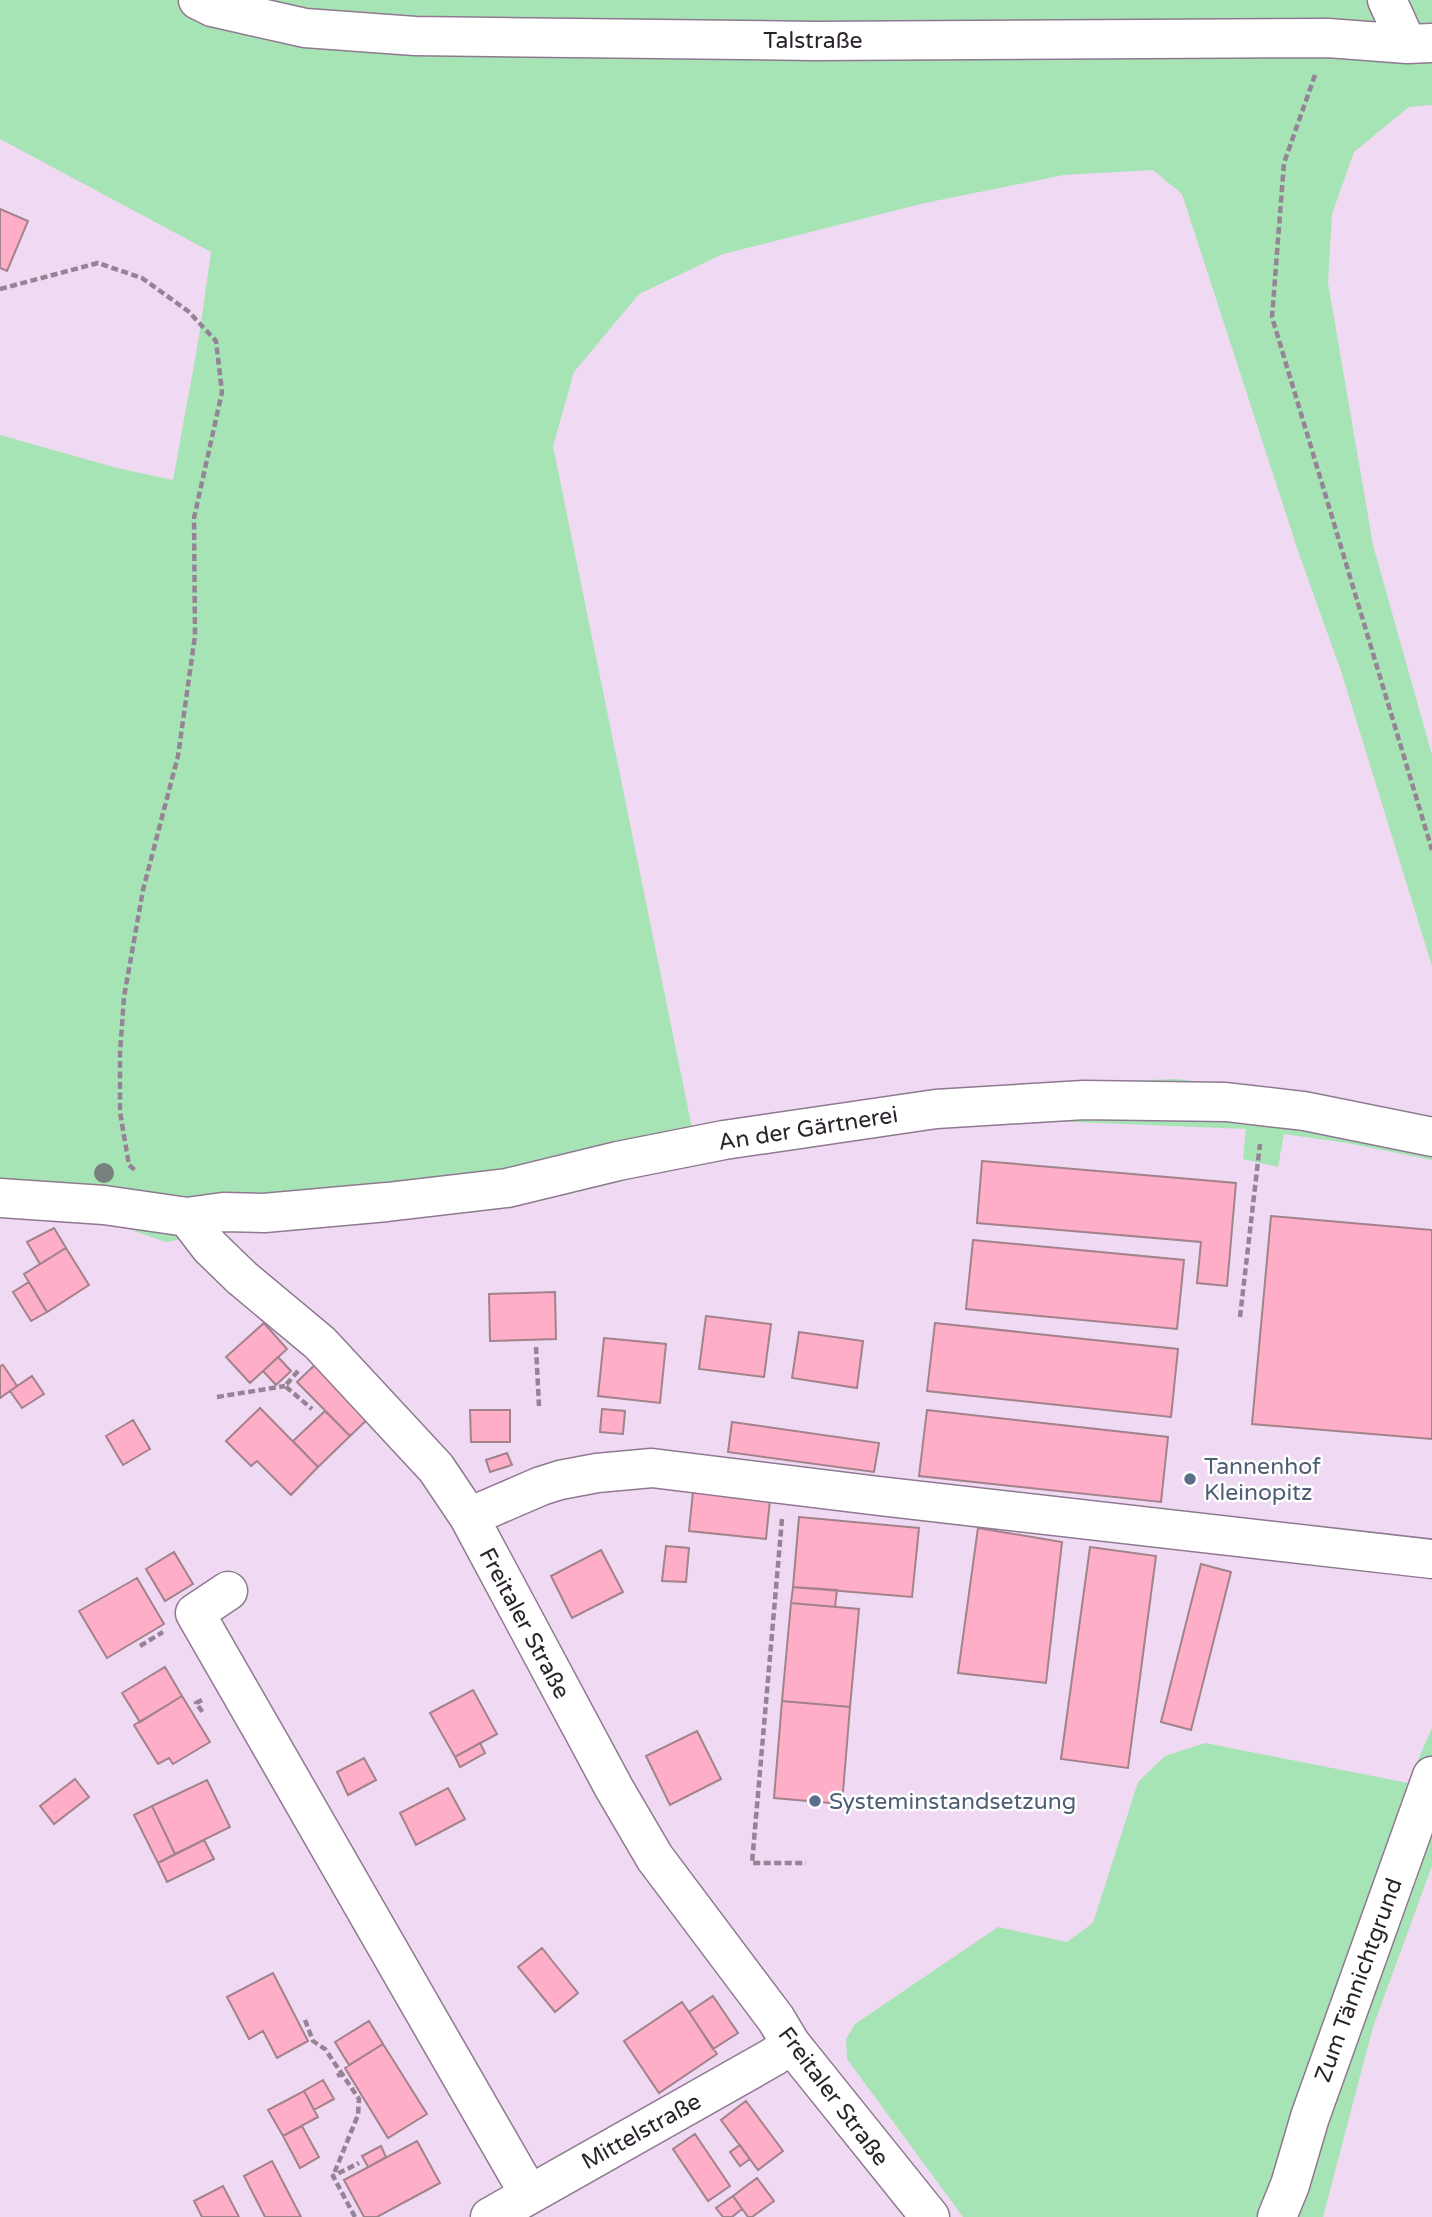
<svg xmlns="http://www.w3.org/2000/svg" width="1432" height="2217" viewBox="0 0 1432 2217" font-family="'Varela Round',sans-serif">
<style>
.green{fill:#a7e4b5}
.building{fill:#ffaec7;stroke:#a2828b;stroke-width:2}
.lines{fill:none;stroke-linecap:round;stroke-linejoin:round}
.minor-casing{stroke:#8e7990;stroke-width:41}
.path{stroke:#948495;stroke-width:4.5;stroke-dasharray:7 3.5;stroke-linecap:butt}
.minor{stroke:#fff;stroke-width:38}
.tree{fill:#76807d}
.service-dot{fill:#5c6f8a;stroke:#fff;stroke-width:2.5}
.labels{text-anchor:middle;stroke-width:5;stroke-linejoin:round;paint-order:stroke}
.street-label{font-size:23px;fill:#2b232c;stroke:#fff}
.service-label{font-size:23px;fill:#4e5e75;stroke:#fff;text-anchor:start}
</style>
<rect width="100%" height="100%" fill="#f0d9f2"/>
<!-- green -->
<path class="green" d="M0 0H1432V105L1409 107 1354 152 1332 214 1328 283 1373 545 1432 755V966L1341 671 1299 554 1182 194 1153 170 1064 175 925 203 723 254 639 294 574 372 553 446 693 1133 1008 1086 1174 1079 1266 1088 1432 1119V1160L1347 1143 1284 1134 1278 1167 1243 1159 1246 1129 1049 1121 966 1123 671 1168 603 1186 436 1216 250 1227 166 1242 120 1226 0 1216V435L117 468 173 480 199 337 211 252 0 139Z
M1432 1728V1866L1373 2027 1323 2217H963L847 2059 846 2039 855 2024 998 1927 1067 1942 1093 1923 1138 1782 1165 1756 1205 1743 1408 1783Z"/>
<!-- building -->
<path class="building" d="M0 209 28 221 7 271 0 268Z
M982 1161 1236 1183 1227 1286 1197 1283 1201 1242 977 1223Z
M1271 1216 1432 1230V1439L1252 1424Z
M54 1228 66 1248 40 1264 27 1242Z
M973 1240 1184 1260 1177 1329 966 1309Z
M66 1248 89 1285 47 1312 24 1274Z
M29 1282 47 1312 31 1321 13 1292Z
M555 1292 556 1339 490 1341 489 1294Z
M706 1316 771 1324 764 1377 699 1369Z
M264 1323 287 1349 250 1383 226 1357Z
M935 1323 1178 1349 1171 1417 927 1391Z
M799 1332 863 1341 857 1388 792 1378Z
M604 1338 666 1344 660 1403 598 1396Z
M278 1357 291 1371 276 1385 263 1371Z
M321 1359 374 1413 350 1436 297 1382Z
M3 1365 17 1386 0 1398V1366Z
M32 1376 44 1394 22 1408 10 1391Z
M260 1408 318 1467 291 1495 257 1461 251 1466 226 1441Z
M602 1409 625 1411 623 1434 600 1432Z
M470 1410H510V1442H471Z
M927 1410 1168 1437 1161 1502 919 1476Z
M325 1411 350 1436 318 1467 293 1441Z
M133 1420 150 1449 123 1465 106 1436Z
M732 1422 879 1443 874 1472 728 1452Z
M507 1453 512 1465 490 1472 486 1460Z
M693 1492 770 1500 766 1539 689 1531Z
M799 1517 919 1528 912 1597 793 1587Z
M978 1528 1062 1542 1046 1683 958 1673Z
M666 1546 689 1548 686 1582 662 1581Z
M1090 1547 1156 1556 1128 1768 1061 1759Z
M601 1550 623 1592 572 1618 551 1576Z
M174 1552 193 1584 165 1601 146 1569Z
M1201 1564 1231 1572 1191 1730 1161 1722Z
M137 1578 164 1624 107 1658 79 1611Z
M793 1587 837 1590 835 1607 791 1603Z
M791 1603 859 1609 850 1707 782 1701Z
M165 1667 182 1696 140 1722 122 1693Z
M473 1690 497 1734 455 1757 430 1713Z
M182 1696 210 1742 173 1764 169 1758 158 1764 134 1725Z
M782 1701 850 1707 842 1804 774 1798Z
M697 1731 721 1779 670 1805 646 1756Z
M480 1743 485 1753 460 1767 455 1757Z
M364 1758 376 1780 348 1795 337 1772Z
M75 1779 89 1797 54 1824 40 1806Z
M207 1780 230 1827 175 1854 152 1806Z
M448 1788 465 1819 416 1845 400 1813Z
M152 1806 175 1854 158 1863 134 1815Z
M204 1840 214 1859 167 1882 158 1863Z
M542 1948 578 1993 555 2012 518 1967Z
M273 1973 308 2041 277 2058 263 2031 249 2039 227 1997Z
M713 1996 738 2033 713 2049 689 2012Z
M682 2002 717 2054 659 2093 624 2041Z
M369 2021 383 2044 349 2065 335 2042Z
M383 2044 427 2114 388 2138 345 2068Z
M323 2080 334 2099 314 2110 304 2091Z
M304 2091 318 2117 283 2136 268 2110Z
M746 2101 783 2151 758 2170 721 2120Z
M302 2126 319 2157 300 2168 283 2136Z
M695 2134 730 2186 708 2201 673 2149Z
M417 2141 440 2183 377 2217H364L344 2180Z
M740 2145 750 2159 740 2166 730 2152Z
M381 2146 386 2157 368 2167 362 2156Z
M272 2161 301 2217H265L244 2176Z
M757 2178 774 2201 752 2217H748L733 2196Z
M223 2186 239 2217H202L194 2201Z
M733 2196 742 2209 732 2217H723L716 2208Z"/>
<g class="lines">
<!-- minor casing -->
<g class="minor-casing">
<path id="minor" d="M198 0 212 7 305 28 415 36 815 41 1328 38 1407 44 1432 43
M1387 0 1407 44
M0 1198 104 1205 187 1217 223 1212 264 1213 387 1202 507 1188 618 1161 724 1140 936 1109 1084 1100 1226 1102 1304 1111 1432 1137
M187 1217 210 1247 242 1278 320 1343 436 1468 469 1517 614 1788 655 1858 776 2019 791 2044 930 2217
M469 1517 541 1486 560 1480 597 1473 652 1468 879 1496 1432 1559
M228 1591 195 1613 529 2194
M490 2217 773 2057 791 2044
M1277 2217 1290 2185 1310 2117 1432 1776"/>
</g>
<!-- path -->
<path class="path" d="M1315 75 1284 163 1272 317 1432 850
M0 289 98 263 142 278 188 311 216 341 222 392 194 518 195 636 178 756 143 890 124 997 120 1053V1112L129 1165 137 1172
M1240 1317 1260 1144
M536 1347 539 1406
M298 1371 285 1386 312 1409
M217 1397 285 1386
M782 1519 752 1863H806
M140 1646 163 1632
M202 1700 196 1703 204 1714
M305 2020 313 2041 325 2049 359 2099 358 2115 333 2176
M337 2076 343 2073
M355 2217 333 2176 359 2163"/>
<!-- minor -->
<use href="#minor" class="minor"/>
</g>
<!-- trees -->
<circle class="tree" cx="104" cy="1173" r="10"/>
<!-- markers -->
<g class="service-dot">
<circle cx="1190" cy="1479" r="7"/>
<circle cx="815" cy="1801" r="7"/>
</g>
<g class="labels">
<!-- street labels -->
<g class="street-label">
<text x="813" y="48">Talstraße</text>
<text transform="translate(808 1128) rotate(-9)" y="8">An der Gärtnerei</text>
<text transform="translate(525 1623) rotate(62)" y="8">Freitaler Straße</text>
<text transform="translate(1358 1980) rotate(-70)" y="8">Zum Tännichtgrund</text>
<text transform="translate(834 2096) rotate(53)" y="8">Freitaler Straße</text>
<text transform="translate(641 2131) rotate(-29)" y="8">Mittelstraße</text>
</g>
<!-- service labels -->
<g class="service-label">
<text x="1204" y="1474">Tannenhof<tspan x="1204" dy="26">Kleinopitz</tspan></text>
<text x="829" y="1809">Systeminstandsetzung</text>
</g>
</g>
</svg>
